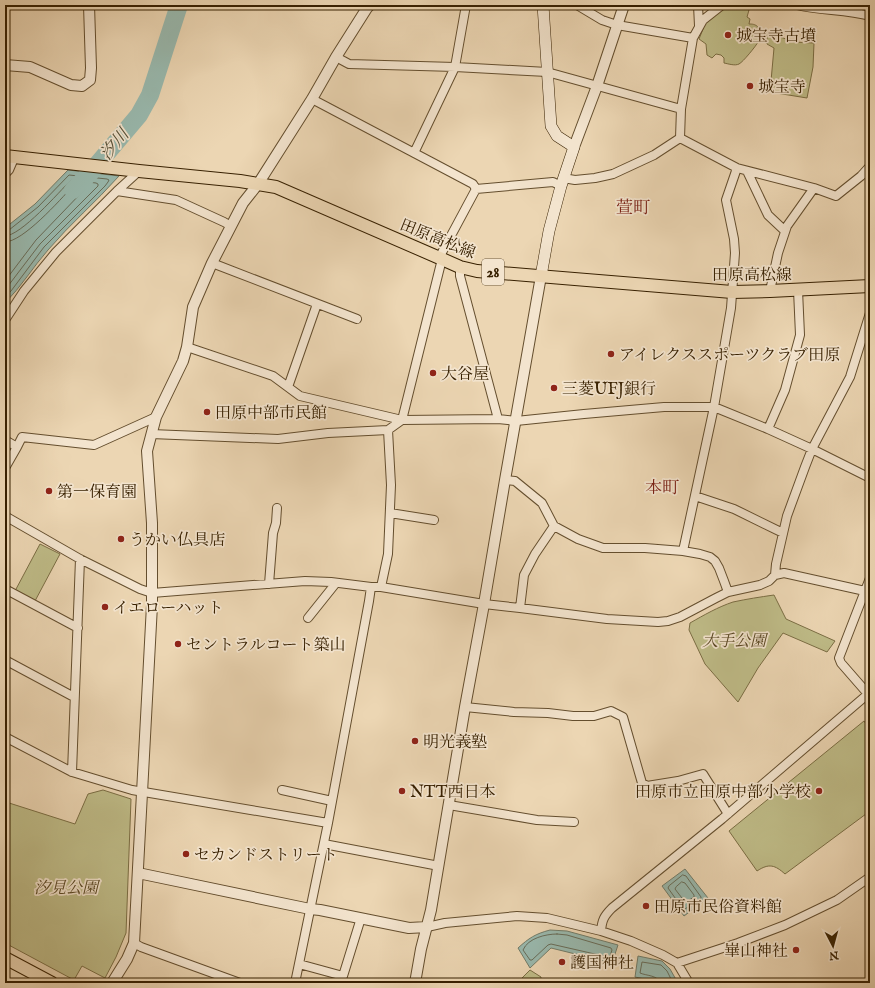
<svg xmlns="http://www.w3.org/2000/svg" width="875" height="988" viewBox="0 0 875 988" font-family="'IM FELL English','Noto Serif JP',serif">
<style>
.green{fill:#bfbc88;stroke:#7b6e44}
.water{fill:#99b9ae;stroke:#727c69}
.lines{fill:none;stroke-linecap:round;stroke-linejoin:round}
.shore{stroke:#686c58;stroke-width:1}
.river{stroke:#99b9ae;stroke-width:18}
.minor-casing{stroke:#644e2e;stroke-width:10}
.tertiary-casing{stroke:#644e2e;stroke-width:12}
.secondary-casing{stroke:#372001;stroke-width:12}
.primary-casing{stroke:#372001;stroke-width:14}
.minor{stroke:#f3e4ce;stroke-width:8}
.tertiary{stroke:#f3e4ce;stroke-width:10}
.secondary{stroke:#f3e4ce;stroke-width:11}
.primary{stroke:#ecd6b3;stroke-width:12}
.poi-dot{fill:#8f2418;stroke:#f3e4ce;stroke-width:1.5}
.labels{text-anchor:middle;stroke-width:3.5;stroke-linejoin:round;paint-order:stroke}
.shield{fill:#f3e4ce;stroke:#6f5b3e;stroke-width:1}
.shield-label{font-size:15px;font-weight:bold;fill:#372001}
.poi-label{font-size:16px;fill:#372001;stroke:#f3e4ce;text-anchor:start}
.street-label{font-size:16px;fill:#372001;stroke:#f3e4ce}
.park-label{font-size:16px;font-style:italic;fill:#594723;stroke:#f3e4ce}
.water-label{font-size:17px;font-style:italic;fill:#544e35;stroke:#f3e4ce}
.neighbourhood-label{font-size:17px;fill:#7a1f14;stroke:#f3e4ce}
</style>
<rect width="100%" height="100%" fill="#ecd6b3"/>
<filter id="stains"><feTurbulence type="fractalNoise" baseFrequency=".005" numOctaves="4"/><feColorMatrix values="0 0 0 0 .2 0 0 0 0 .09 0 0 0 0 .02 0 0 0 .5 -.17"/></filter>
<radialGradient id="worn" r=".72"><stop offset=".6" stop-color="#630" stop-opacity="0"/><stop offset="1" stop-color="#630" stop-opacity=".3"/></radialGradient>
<!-- green -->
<path class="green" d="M729 6 737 7 739 9C742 7 746 8 749 10L747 17 750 19 749 24C752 24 755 24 758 27 760 30 760 39 758 42 756 46 743 62 739 64 735 66 729 64 724 63V58L721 55 716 54 712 58 707 55 706 44 699 39 703 29V24L725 7Z
M767 32 794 42 814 43 813 67 807 98 770 92 774 48 767 44V37L764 33Z
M40 544 60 554 35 601 15 591Z
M774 595 786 619 835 641 827 652 783 633 758 668 738 702 705 664 689 630 690 623C704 615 718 607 733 602 747 599 760 597 774 595Z
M864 721 870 730V811L785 874C775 865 769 863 757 871L729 831Z
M103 790 131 799 126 933 116 957 105 978 82 966 74 980 5 943V805L6 802 75 824 88 794Z
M530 970 541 977V983H517Z"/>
<!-- water -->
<path class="water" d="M68 170 119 176C96 202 70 224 48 250 33 267 21 287 5 303V228L35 204Z
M685 869 708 898 684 916 662 886Z
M550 930 567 931 618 945 612 963 551 948 530 968 518 948C529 938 535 934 550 930Z
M638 956 662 961 670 969 678 983H664L635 977Z"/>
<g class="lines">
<!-- shore -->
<path class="shore" d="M5 231 9 230 38 207 69 175 107 179 109 180 108 182 105 186 44 247 11 291 5 297
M5 236C21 236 59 192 71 180L96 183 98 184V186L40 244 5 290
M5 242C23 242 60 200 73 186L83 187 85 188 84 190 36 240 5 281
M683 875 686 876 701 897V898L685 909H683L668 888 669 886Z
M682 882 685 883 694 895V897L686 902H685L675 889 676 887Z
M557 934 567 935 611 948 612 950 610 956 608 957 551 944 548 945 532 960H530L523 950C528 938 546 934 557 934Z
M660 983C658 975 647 976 640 973L642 962 661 965 667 971 673 983"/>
<!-- river -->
<path class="river" d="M73 190 90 173 139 115 150 95 179 5"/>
<!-- minor casing -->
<g class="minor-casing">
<path id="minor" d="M577 5 602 20 617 25 693 38
M698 5 699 26
M797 5C821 11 847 9 870 16
M336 57 349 64 455 67 547 72 681 109
M312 99 473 184 476 189
M680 138 737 168 814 188
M414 153 455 67 466 5
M747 171 768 215 785 231
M5 174 9 170 15 156
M563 178 575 180 595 178 613 174 654 155 680 138 681 109 693 38 703 20 722 5
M476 189 553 182 561 186
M117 191 139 171
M439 258 476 189
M212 263 357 319
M460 267V276L498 419
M770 291 778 253 787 226 814 188 836 196 861 176 870 166
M5 320 24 291 56 252 117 191 176 200 224 222 231 226
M187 347 273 376 300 396 402 420 498 419 516 421 584 414 664 407H714L768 429 812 449 870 478
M288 387 317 304
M768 429 785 390 800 335 798 290
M151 434 278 439 328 433 388 430 402 420 442 259
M5 440 17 447 22 437 94 445 156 417
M5 468 17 447
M505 480 515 481 542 503 554 526 578 539 603 548H645L683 551 700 554 710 557 715 561 719 568 724 581 728 592
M695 496 734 509 783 533
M390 513 434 520
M5 516 80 559 140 589 152 593 305 581 331 582 371 587H381L484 604 520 608 607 619 658 622 668 621 680 617 716 598 728 592 760 585 769 581 775 575 784 573 865 591 870 594
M683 551 714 407 731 308 735 253 734 239 726 200 737 168
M775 575 776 564 787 516 805 467 812 449 850 377 870 313
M269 584 273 533 276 523 277 508
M381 587 388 554 391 485 388 430
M5 589 78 628
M520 608 524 575 535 554 554 526
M308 618 336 583
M5 660 74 697
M868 694 841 663 839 658 870 578
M465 707 514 712 548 713 573 716H594L611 711 623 717 642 783 647 786 678 781 703 774 728 814
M5 737 72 772 132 790 328 823
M72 772 80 559
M282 790 332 801
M449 805 537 820 574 822
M324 844 439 866
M427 927 445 923 517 916 547 918 601 931 631 941 663 955 677 963 689 983
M601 931C602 920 604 916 612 908L722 819 868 694H870
M134 943 141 947 240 983
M677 963 738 943 785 925 837 900 870 877
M299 964 343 976 361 918
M295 983 328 823 369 601 371 587"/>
</g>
<!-- tertiary casing -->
<g class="tertiary-casing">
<path id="tertiary" d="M5 65 30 67 71 85 82 86 90 80 91 68 89 5
M574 147 597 86 624 5
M138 873 310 909 320 910 409 928 427 927
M112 983 127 959 134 943 152 605V523L147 451 156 417 183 361 187 347 193 307 212 263 243 203 258 184 312 99 336 57 367 8 370 5
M415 983 421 949 431 910 465 707 484 604 505 480 541 276"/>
</g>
<!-- secondary casing -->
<g class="secondary-casing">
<path id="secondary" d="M541 276 549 231 561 186 574 147 557 136 551 126 543 5"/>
</g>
<!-- primary casing -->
<g class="primary-casing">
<path id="primary" d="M5 156 139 171 240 181 276 187 442 259 460 267 477 271 732 292 770 291 870 286
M5 958 52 983"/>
</g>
<!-- minor -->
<use href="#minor" class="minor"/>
<!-- tertiary -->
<use href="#tertiary" class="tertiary"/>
<!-- secondary -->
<use href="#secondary" class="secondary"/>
<!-- primary -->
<use href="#primary" class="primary"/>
</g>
<!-- markers -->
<g class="poi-dot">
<circle cx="728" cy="35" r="4"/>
<circle cx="750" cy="86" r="4"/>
<circle cx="611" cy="354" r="4"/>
<circle cx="433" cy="373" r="4"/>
<circle cx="554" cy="388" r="4"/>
<circle cx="207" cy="412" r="4"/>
<circle cx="49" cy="491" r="4"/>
<circle cx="121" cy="539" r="4"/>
<circle cx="105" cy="607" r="4"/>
<circle cx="178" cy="644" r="4"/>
<circle cx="415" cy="741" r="4"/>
<circle cx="402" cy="791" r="4"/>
<circle cx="819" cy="791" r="4"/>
<circle cx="186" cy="854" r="4"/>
<circle cx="646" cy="906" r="4"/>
<circle cx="796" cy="950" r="4"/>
<circle cx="562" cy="962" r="4"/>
</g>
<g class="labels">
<!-- shield labels -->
<rect class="shield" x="482" y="259" width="22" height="26" rx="3"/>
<g class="shield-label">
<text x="493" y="277">28</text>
</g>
<!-- poi labels -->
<g class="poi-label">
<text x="736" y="41">城宝寺古墳</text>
<text x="758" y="92">城宝寺</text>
<text x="619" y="360">アイレクススポーツクラブ田原</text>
<text x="441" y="379">大谷屋</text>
<text x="562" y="394">三菱UFJ銀行</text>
<text x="215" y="418">田原中部市民館</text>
<text x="57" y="497">第一保育園</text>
<text x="129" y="545">うかい仏具店</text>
<text x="113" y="613">イエローハット</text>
<text x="186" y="650">セントラルコート築山</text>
<text x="423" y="747">明光義塾</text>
<text x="410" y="797">NTT西日本</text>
<text x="811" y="797" text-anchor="end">田原市立田原中部小学校</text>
<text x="194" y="860">セカンドストリート</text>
<text x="654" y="912">田原市民俗資料館</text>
<text x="788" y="956" text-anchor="end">崋山神社</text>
<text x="570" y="968">護国神社</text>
</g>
<!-- street labels -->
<g class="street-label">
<text transform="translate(438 238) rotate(22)" y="6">田原高松線</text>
<text x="752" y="280">田原高松線</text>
</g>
<!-- park labels -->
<g class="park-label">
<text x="734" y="646">大手公園</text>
<text x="66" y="893">汐見公園</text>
</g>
<!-- water labels -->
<g class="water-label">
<text transform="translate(114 144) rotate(-50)" y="6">汐川</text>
</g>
<!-- neighbourhood labels -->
<g class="neighbourhood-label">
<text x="633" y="213">萱町</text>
<text x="662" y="493">本町</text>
</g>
</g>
<!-- margin -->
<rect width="875" height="988" fill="none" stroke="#ecd6b3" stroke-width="20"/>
<rect x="6" y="6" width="863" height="976" fill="none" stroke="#372001" stroke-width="2"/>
<rect x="10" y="10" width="855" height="968" fill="none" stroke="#372001"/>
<!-- north arrow -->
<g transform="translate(833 946) rotate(174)" stroke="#f3e4ce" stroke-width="3" paint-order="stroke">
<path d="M0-3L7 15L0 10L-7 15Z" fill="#372001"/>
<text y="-6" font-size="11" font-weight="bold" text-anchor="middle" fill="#372001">N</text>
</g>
<rect width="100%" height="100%" filter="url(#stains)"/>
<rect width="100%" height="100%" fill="url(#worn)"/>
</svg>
